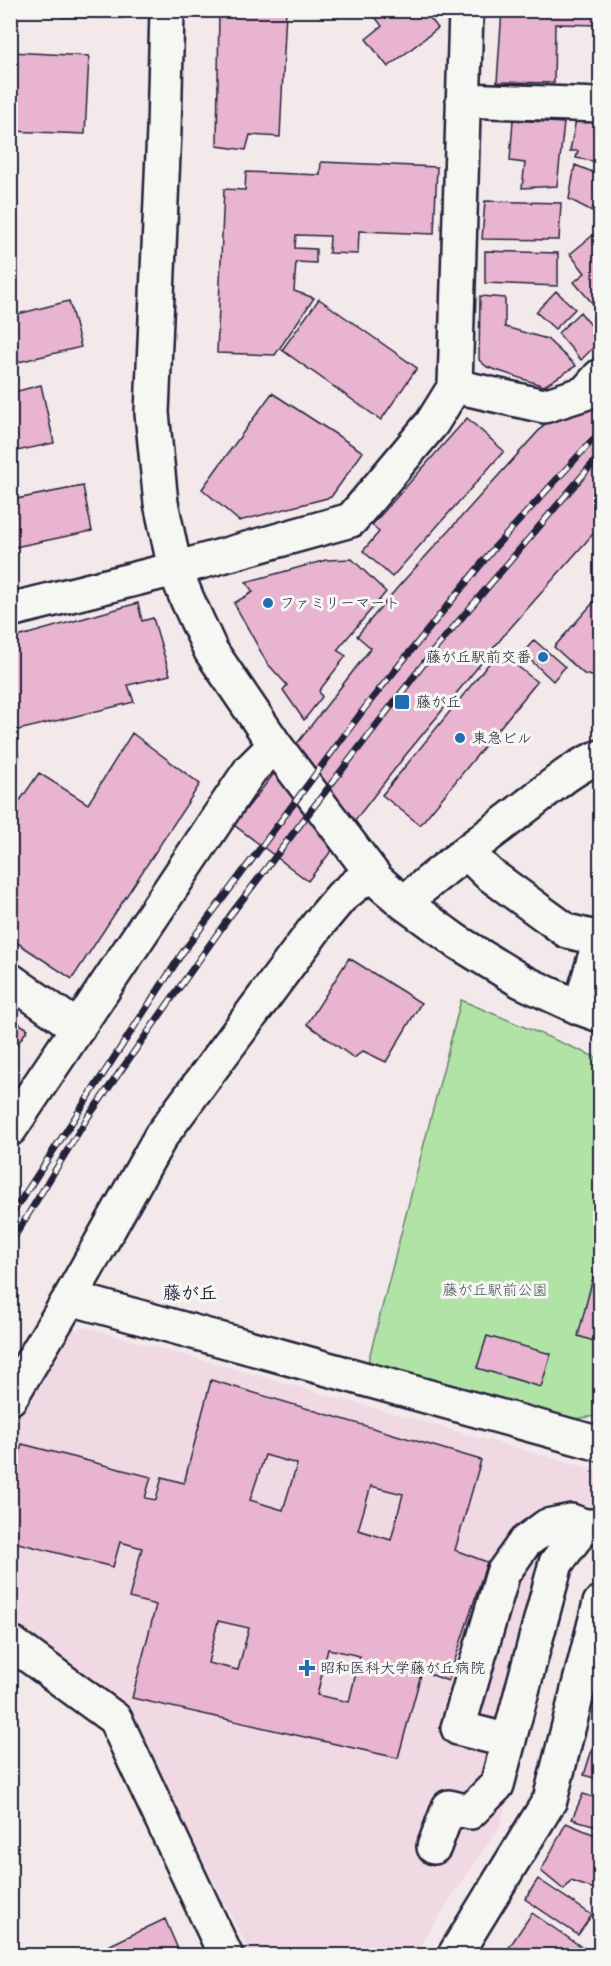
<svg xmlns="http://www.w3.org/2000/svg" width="611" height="1966" viewBox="0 0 611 1966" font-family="Kalam,'Klee One',sans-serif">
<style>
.built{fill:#f0d9e3}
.green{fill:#b0e3a5;stroke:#698270;stroke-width:1.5}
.building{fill:#e8b4d0;stroke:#22223b;stroke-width:1.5;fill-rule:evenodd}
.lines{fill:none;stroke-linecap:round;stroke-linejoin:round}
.minor-casing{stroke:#22223b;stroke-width:38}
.minor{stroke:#f6f6f2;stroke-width:33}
.rail-casing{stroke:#22223b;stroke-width:7}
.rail{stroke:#f6f6f2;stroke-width:4.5;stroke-dasharray:14;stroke-linecap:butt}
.poi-dot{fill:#1f6fb2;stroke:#f6f6f2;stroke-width:2}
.labels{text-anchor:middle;stroke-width:6;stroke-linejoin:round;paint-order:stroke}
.poi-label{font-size:15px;fill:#22223b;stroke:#f6f6f2;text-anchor:start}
.park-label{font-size:15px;fill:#465256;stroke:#f6f6f2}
.quarter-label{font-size:18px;font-weight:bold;fill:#22223b;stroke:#f6f6f2}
</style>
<rect width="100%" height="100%" fill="#f3e9eb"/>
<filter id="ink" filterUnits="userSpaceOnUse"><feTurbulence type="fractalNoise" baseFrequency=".0167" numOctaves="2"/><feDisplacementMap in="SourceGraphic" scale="12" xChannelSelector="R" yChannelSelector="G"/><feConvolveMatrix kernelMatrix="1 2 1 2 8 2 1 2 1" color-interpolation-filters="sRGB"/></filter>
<g filter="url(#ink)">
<!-- built -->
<path class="built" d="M84 1327 595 1470 600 1478V1485L500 1826 413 1955H251L126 1709 11 1628V1427L64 1333Z"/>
<!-- green -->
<path class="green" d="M461 1000 600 1059V1413L596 1416 575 1419 367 1366Z"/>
<!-- building -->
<path class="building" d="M63 10H123V18L63 17Z
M219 10H286L280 137 250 135 246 150 217 146Z
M370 10H424L438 28 388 67 366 39 382 26Z
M502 10H600V25L555 24 554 83 497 82Z
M10 52 89 56 85 134 10 131Z
M576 119 600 121V139L597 162 576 158 578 151H570Z
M513 120 564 123 557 186 522 188 525 163 510 161Z
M321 162 437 167 434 234 359 231 358 254 329 253 330 236 296 235 295 248 316 249V263L296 262 294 291 314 298 275 355 217 353 224 189 245 190 246 172 320 175Z
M575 165 600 175V189L592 211 569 199Z
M485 201 561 203 559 240 482 239Z
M598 231 600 234V310L599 311 574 282 585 273 570 254Z
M485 251 558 253V286L485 283Z
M556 291 575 309 555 329 536 312Z
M480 296 505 298V327L547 339 576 366 544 386 487 367 479 360Z
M319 299 417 368 381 420 282 350Z
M69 301 81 347 10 364V316Z
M580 312 600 336V341L581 360 558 333Z
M41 385 54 443 12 452 15 480 10 481V393Z
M272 393 363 452 331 497 239 521 202 489Z
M600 395V526L505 634 404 757 308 881 234 825 371 648 357 636 398 587 553 415Z
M467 418 504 451 392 577 363 551 379 532 372 525Z
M13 484 16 499 83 486 92 531 10 548V485Z
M352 559 386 592 337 650 346 656 319 691 322 697 304 720 283 690 287 685 267 663 234 603 253 592 246 582 326 560Z
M600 595V678L584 674 554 647Z
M138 603 142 621 153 618 170 675 128 685 134 702 14 731 19 759 10 761V639Z
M534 640 565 667 553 681 523 653Z
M499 651 537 682 420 825 382 795Z
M132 733 200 784 72 979 10 938V815L39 773 88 804Z
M349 958 421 1003 386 1062 363 1051 354 1058 307 1024Z
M10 1018 28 1029 10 1055Z
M595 1270 600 1272V1343L578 1336Z
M487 1336 551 1354 541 1387 477 1368Z
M211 1380 481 1460 455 1550 487 1562 448 1681 422 1671 398 1758 132 1698 156 1605 129 1598 142 1548 120 1542 113 1567 10 1541V1488L22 1444 151 1477 145 1498 156 1500 162 1477 184 1483ZM265 1455 297 1464 283 1510 250 1500ZM371 1486 403 1494 391 1540 358 1530ZM218 1621 249 1628 238 1670 208 1663ZM328 1649 360 1656 349 1702 317 1695Z
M593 1746 600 1748V1780L584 1775Z
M583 1794 600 1799V1827L572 1819Z
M566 1823 600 1837V1891L571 1881 564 1890 541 1871Z
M538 1879 592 1915 578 1935 525 1899Z
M532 1913 586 1950 583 1956 504 1955Z
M165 1919 181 1956H87Z"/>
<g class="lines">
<!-- minor casing -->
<g class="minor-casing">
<path id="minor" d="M167 10 164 130 152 413 161 503 175 569 187 599 211 651 275 745 377 880 404 903 456 941 521 981 580 1008 600 1015
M463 100 600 105
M455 386 544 406 585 393 600 376
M10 610 175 569 351 520 432 423 455 386 466 10
M467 853 489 874 567 931 600 939
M404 903C442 869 484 839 524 808 548 790 572 767 600 757
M10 980 78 1028
M580 1008 600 940
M10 1129 242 782 251 769 275 745
M70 1298 600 1444
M10 1398 70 1298 161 1136 320 922 341 897 370 873
M10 1642 115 1719 226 1956
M509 1741 458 1728 503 1573 525 1542 547 1526 571 1521 584 1526
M434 1847 449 1807 470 1812 497 1785 556 1563 584 1526H600
M454 1956 550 1800 600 1603"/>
</g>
<!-- minor -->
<use href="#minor" class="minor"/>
<!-- rail casing -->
<g class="rail-casing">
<path id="rail" d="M10 1217 183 952 338 744 367 705 495 547 600 432
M10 1244 86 1120 232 913 435 649 600 455"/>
</g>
<!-- rail -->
<use href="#rail" class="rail"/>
</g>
</g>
<!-- markers -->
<g class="poi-dot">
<circle cx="268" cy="603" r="6"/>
<circle cx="543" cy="657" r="6"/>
<rect x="394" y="694" width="16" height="16" rx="3"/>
<circle cx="460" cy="738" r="6"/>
<path d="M304 1659h6v6h6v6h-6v6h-6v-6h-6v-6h6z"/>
</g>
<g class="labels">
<!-- poi labels -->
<g class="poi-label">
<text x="280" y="608">ファミリーマート</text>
<text x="531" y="662" text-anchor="end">藤が丘駅前交番</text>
<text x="416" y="707">藤が丘</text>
<text x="472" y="743">東急ビル</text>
<text x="320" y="1673">昭和医科大学藤が丘病院</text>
</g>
<!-- park labels -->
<g class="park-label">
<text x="495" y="1295">藤が丘駅前公園</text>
</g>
<!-- quarter labels -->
<g class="quarter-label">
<text x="190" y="1299">藤が丘</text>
</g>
</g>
<!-- margin -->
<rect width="611" height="1966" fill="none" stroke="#f6f6f2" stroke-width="36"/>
<rect x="18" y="18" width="575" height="1930" fill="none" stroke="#22223b" stroke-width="2" filter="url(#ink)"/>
</svg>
